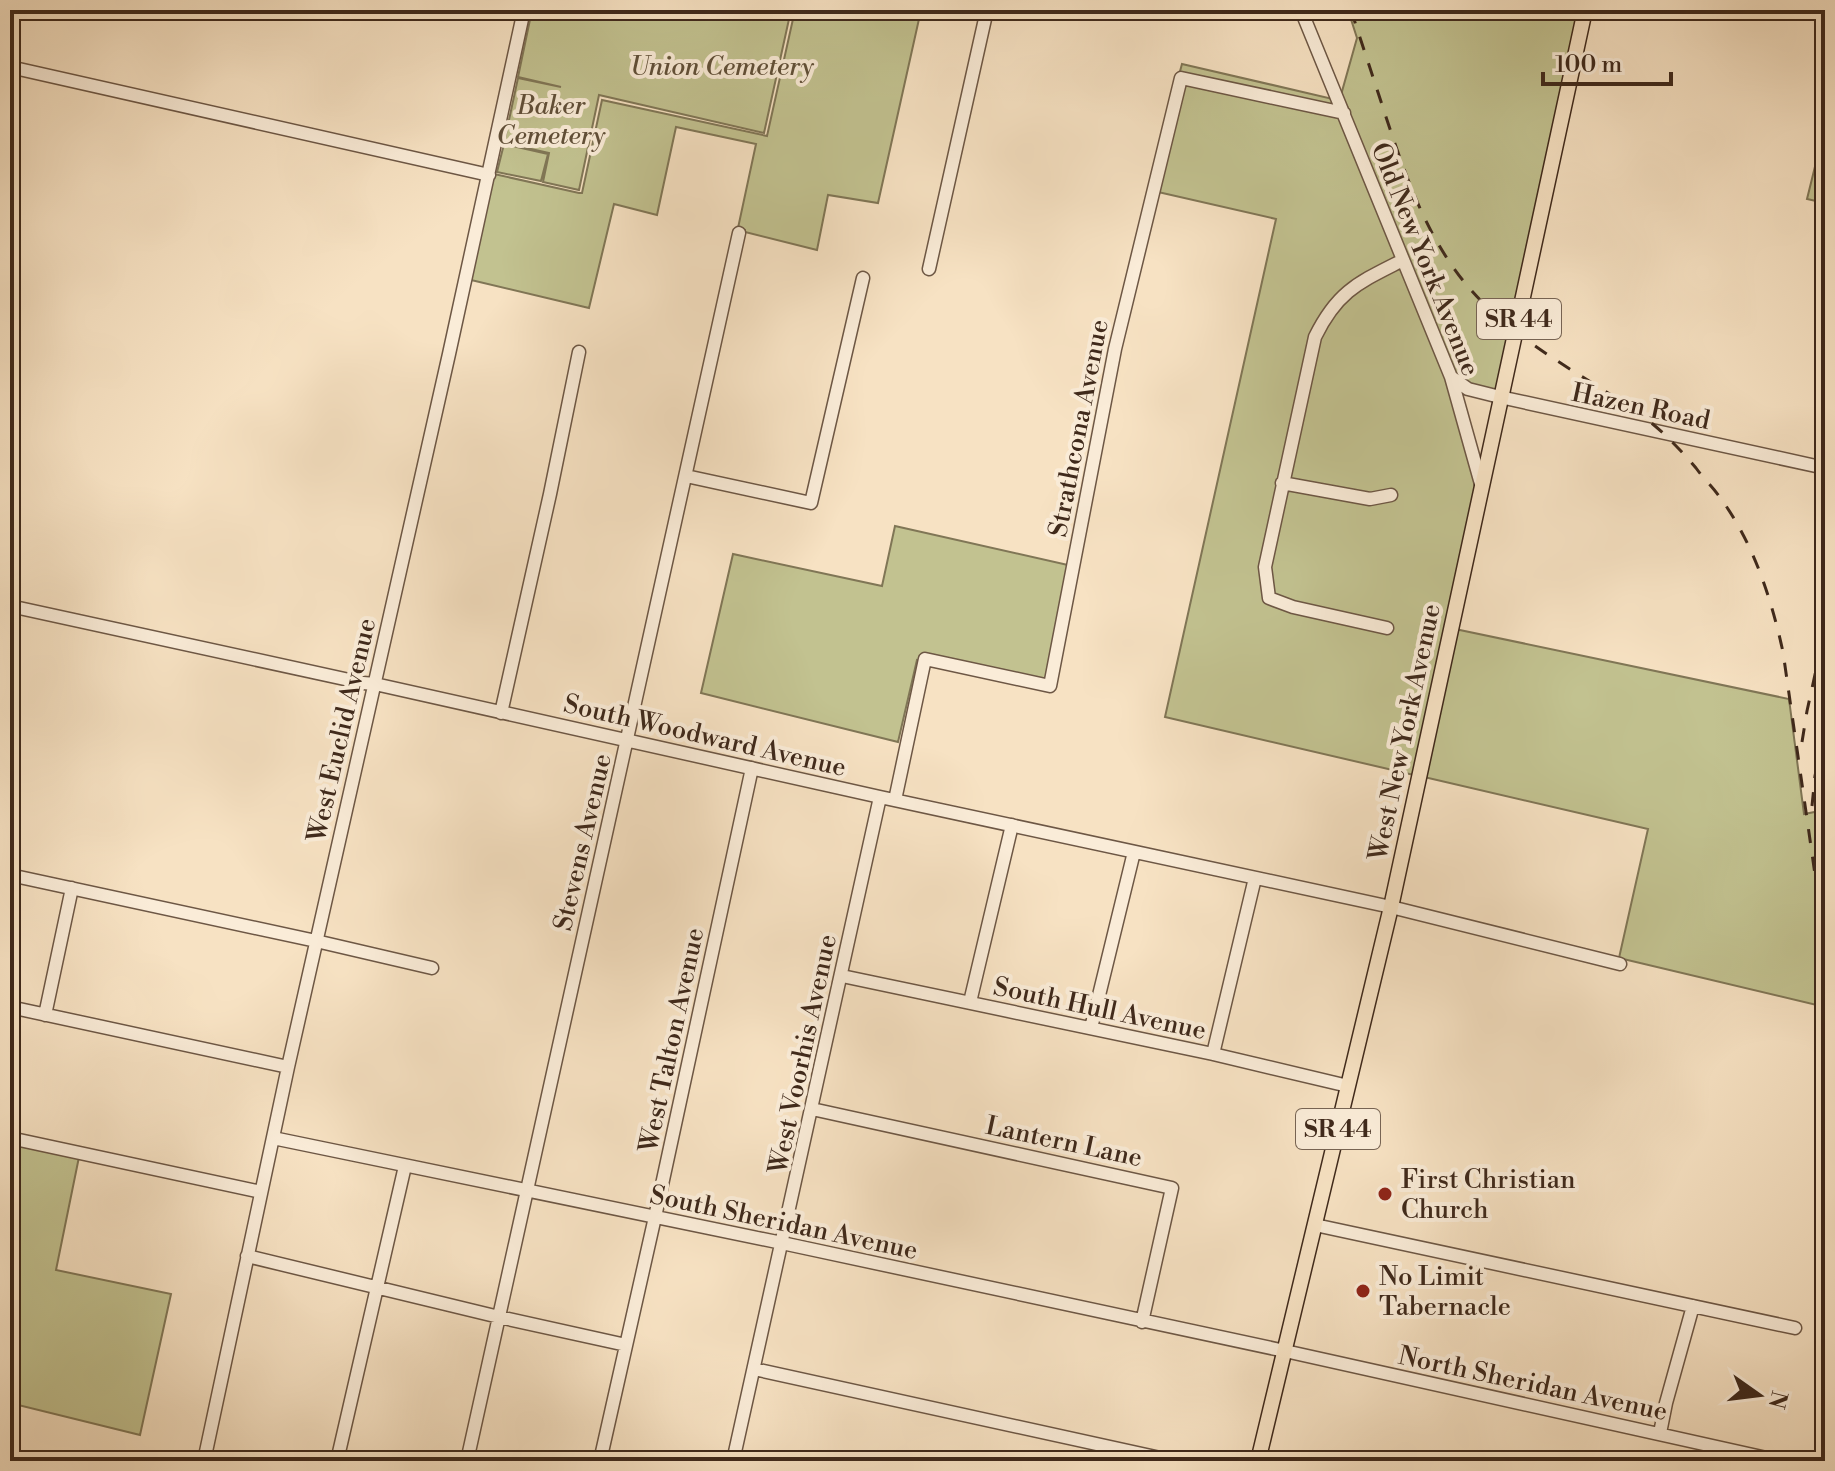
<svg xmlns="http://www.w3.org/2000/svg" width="1835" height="1471" viewBox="0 0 1835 1471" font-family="'Libre Bodoni',serif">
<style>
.green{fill:#c2c290;stroke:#807656;stroke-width:2}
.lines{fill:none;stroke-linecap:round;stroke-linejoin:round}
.minor-casing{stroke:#6d5745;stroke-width:15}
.major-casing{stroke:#3f291b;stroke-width:17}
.minor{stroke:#faecd8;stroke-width:12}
.major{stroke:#f7e2c3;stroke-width:14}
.rail{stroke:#3f291b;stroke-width:3;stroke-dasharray:14 14;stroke-linecap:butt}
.poi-dot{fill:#8f2418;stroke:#faecd8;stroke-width:3}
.labels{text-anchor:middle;stroke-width:8;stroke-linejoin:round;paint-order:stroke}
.shield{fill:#faecd8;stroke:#776454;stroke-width:2}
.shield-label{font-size:24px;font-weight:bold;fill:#3f291b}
.park-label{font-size:26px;font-style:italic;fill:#604f38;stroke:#faecd8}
.street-label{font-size:26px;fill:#3f291b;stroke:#faecd8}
.poi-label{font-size:26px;fill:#3f291b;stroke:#faecd8;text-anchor:start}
</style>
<rect width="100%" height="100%" fill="#f7e2c3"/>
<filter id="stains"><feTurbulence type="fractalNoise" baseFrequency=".0025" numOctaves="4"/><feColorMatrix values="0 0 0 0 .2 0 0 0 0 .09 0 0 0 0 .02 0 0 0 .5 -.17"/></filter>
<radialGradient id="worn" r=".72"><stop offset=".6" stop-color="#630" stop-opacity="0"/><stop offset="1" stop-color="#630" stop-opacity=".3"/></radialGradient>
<!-- green -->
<path class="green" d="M532 10H791L764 133 599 95 579 190 543 182 549 153 504 143 518 78 561 87 518 77Z
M795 10H921L878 203 828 195 817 250 745 232V230L738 228 756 144 676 127 657 215 614 204 589 308 471 280 494 174 579 193H582L602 100 767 136Z
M1348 10H1580L1496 391 1470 385 1455 374 1349 113V110L1341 95 1357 38Z
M1182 64 1333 99 1336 107 1179 75Z
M1185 83 1340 117 1445 375 1476 484 1414 775 1165 717 1276 219 1158 192Z
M1825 126V203L1807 199Z
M504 144 548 154 541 181 497 172Z
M895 526 1068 565 1045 681 917 660 898 742 701 693 733 554 882 586Z
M1455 629 1789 699 1804 814 1825 810V1007L1619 958 1648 829 1424 777Z
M10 1142 79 1157 56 1270 171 1294 140 1435 10 1403Z"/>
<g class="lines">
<!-- minor casing -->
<g class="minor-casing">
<path id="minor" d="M1301 10 1451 377 1481 484
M10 67 489 175
M929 269 987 10
M1451 377 1468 389 1500 397 1825 468
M686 476 811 503 863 278
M1282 483 1370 499 1391 495
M10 606 363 683 375 684 880 797 1391 907 1620 964
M1387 628 1293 607 1269 598 1265 567 1315 337C1338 290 1360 282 1403 260
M501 713 550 494 579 352
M895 800 925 659 1050 686 1115 349 1181 78 1344 113
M10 875 316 941 432 968
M842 976 1213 1054 1348 1086
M970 1002 1012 825
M10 1007 288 1067
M45 1015 72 888
M1091 1028 1134 852
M1213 1054 1255 878
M812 1109 1172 1188 1142 1322
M10 1138 261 1192
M273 1138 782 1243 1285 1351 1771 1459
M1315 1225 1795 1328
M247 1256 499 1317 626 1345
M754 1369 1174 1461
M1660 1433 1666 1403 1693 1306
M204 1461 288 1067 449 354 524 10
M337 1461 405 1166
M467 1461 739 233
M600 1461 655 1217 752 768
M733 1461 880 797"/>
</g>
<!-- major casing -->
<g class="major-casing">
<path id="major" d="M1258 1461 1391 907 1585 10"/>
</g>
<!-- minor -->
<use href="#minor" class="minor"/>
<!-- major -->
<use href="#major" class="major"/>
<!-- rail -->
<path class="rail" d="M1351 10C1363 47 1375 83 1387 120 1406 177 1426 235 1465 283 1511 339 1575 370 1634 410 1657 425 1678 447 1696 468 1703 478 1712 486 1719 496 1753 542 1771 597 1783 652L1825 944
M1802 742 1807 711 1825 629
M1812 806 1815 776 1825 723"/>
</g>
<!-- markers -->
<g class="poi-dot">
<circle cx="1385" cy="1194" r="8"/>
<circle cx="1363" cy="1291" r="8"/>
</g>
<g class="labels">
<!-- shield labels -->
<g class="shield">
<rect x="1477" y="299" width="84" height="40" rx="6"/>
<rect x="1296" y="1109" width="84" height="40" rx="6"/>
</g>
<g class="shield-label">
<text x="1519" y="327">SR 44</text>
<text x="1338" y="1137">SR 44</text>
</g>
<!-- park labels -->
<g class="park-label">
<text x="722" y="75">Union Cemetery</text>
<text x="551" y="114">Baker<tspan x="551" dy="30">Cemetery</tspan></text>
</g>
<!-- street labels -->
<g class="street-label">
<text transform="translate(1426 259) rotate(68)" y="9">Old New York Avenue</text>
<text transform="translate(1641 406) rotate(12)" y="9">Hazen Road</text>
<text transform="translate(1078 428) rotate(-79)" y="9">Strathcona Avenue</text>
<text transform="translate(341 730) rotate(-77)" y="9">West Euclid Avenue</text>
<text transform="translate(1404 732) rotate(-78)" y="9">West New York Avenue</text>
<text transform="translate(705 735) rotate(13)" y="9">South Woodward Avenue</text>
<text transform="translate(582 842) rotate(-77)" y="9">Stevens Avenue</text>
<text transform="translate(1100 1008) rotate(12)" y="9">South Hull Avenue</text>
<text transform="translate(671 1040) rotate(-78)" y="9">West Talton Avenue</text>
<text transform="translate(802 1054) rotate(-78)" y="9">West Voorhis Avenue</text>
<text transform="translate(1064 1141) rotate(12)" y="9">Lantern Lane</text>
<text transform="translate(784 1222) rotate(12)" y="9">South Sheridan Avenue</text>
<text transform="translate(1533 1383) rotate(12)" y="9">North Sheridan Avenue</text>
</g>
<!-- poi labels -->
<g class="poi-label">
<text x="1401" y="1188">First Christian<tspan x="1401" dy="30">Church</tspan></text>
<text x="1379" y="1285">No Limit<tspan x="1379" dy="30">Tabernacle</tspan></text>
</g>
</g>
<!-- margin -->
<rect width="1835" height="1471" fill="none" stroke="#f7e2c3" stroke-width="40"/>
<rect x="12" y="12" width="1811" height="1447" fill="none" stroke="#3f291b" stroke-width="4"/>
<rect x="20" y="20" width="1795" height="1431" fill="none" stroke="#3f291b" stroke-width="2"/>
<!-- north arrow -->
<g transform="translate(1759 1395) rotate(104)" stroke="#faecd8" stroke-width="6" paint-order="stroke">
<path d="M0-6L14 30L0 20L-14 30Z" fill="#3f291b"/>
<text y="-12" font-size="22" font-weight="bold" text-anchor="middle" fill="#3f291b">N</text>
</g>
<!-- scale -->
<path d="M1543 72v12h128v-12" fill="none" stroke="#3f291b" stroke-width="4"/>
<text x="1555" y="72" font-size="24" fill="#3f291b" stroke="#faecd8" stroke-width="6" paint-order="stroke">100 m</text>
<rect width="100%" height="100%" filter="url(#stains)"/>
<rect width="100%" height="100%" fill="url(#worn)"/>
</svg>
